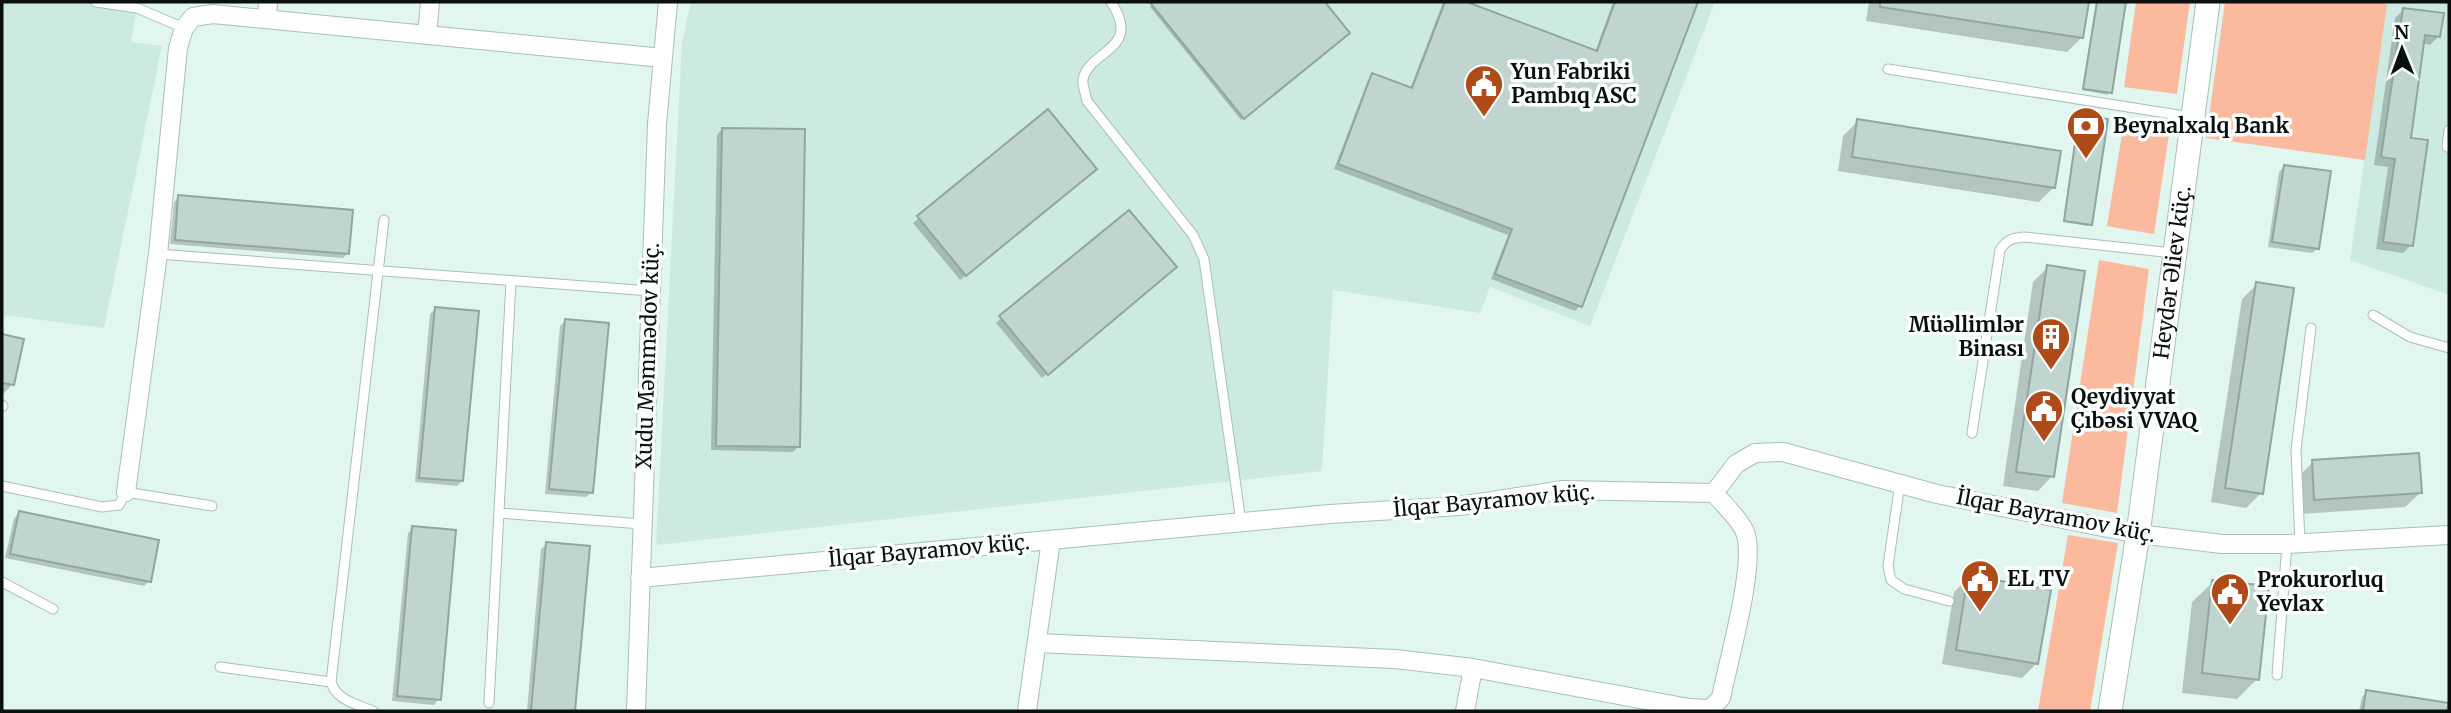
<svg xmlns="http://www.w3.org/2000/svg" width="2451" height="713" viewBox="0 0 2451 713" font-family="Merriweather,serif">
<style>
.built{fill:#cceae1}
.green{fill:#fbb99e}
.shadow{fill:#0003}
.building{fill:#c0d5cf;stroke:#92a6a0;stroke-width:2}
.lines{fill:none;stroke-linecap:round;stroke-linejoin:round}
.service-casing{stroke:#aabfb9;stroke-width:11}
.minor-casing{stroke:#aabfb9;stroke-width:20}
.tertiary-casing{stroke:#aabfb9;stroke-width:25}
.service{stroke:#fff;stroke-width:9}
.minor{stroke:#fff;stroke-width:18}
.tertiary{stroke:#fff;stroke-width:23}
.labels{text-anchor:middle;stroke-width:7;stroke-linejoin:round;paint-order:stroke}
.poi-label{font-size:21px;font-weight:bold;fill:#09100e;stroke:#fbfffd;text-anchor:start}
.street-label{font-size:21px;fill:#09100e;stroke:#fbfffd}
</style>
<rect width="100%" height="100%" fill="#e1f6ef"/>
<!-- built -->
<path class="built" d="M2 2H138L131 42 162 46 104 328 2 315Z
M691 2H1715L1590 326 1490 287 1480 313 1333 290 1322 471 656 545 682 42Z
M2387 2H2449V295L2350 260Z"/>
<!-- green -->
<path class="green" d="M2136 2H2190L2177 94 2124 87Z
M2225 2H2372L2387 4 2365 160 2206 138Z
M2124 122 2170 128 2154 234 2107 226Z
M2099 260 2149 269 2117 513 2062 503Z
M2068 535 2118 543 2090 711H2038Z"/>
<!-- shadow -->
<path class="shadow" d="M1156 2H1322L1348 33 1241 120 1150 7Z
M1443 2H1462L1595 52 1613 2H1696L1580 306 1575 311 1491 279 1508 235 1334 169 1368 80 1373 75 1410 89Z
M1869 2H2087L2082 37 2067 52 1866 21Z
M2096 2H2124L2108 95 2082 90Z
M2403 10 2438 37 2430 45 2422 43 2409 139 2411 245 2403 253 2376 249 2388 167 2374 165 2395 18Z
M1048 111 1090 173 960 280 913 223Z
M2080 117 2091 224 2088 226 2063 222 2078 119Z
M1858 121 2054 187 2039 202 1838 171 1843 136Z
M722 129 798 447 793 452 711 450 717 135Z
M2284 166 2318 248 2312 253 2268 247 2279 172Z
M179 197 348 253 343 258 170 244 174 202Z
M2048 267 2052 476 2038 491 2003 486 2033 282Z
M1170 272 1042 378 996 323 1001 318Z
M2257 284 2261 493 2246 508 2211 502 2242 299Z
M435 309 462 481 457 486 415 482 430 314Z
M565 321 592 492 586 497 545 494 560 326Z
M2 336 21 340 13 384 2 395Z
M2313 462 2420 493 2405 507 2300 514 2298 477Z
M19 513 149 581 144 586 5 558 14 518Z
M413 528 439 699 434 705 392 701 408 533Z
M547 544 588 548 573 711H527L541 549Z
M1969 577 2037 663 2022 678 1942 664 1954 592Z
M2213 582 2257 679 2237 699 2182 693 2192 602Z
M2367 692 2447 704 2446 711H2359L2362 697Z"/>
<!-- building -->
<path class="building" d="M1153 2H1325L1350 33 1244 119 1151 4Z
M1445 2H1467L1597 51 1615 2H1698L1582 307 1495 274 1512 229 1338 164 1372 73 1412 88Z
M1880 2H2089L2083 38 1880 7Z
M2097 2H2126L2112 93 2083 89Z
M2403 8 2444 13 2440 37 2425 35 2411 138 2428 140 2413 246 2383 242 2395 159 2381 157Z
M1048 109 1097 169 966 276 917 216Z
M2079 115 2108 119 2092 225 2064 221Z
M1857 119 2061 151 2055 188 1852 157Z
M722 128 805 129 800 447 716 446Z
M2284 165 2331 171 2319 249 2272 242Z
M178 195 353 210 349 254 175 240Z
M1129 210 1177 267 1048 375 999 316Z
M2047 265 2085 271 2054 477 2016 472Z
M2256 282 2294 288 2263 494 2225 488Z
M435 307 479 311 463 481 419 478Z
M565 319 609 323 593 493 549 489Z
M2 334 24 339 14 385 2 383Z
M2419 453 2422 493 2314 500 2312 460Z
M19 511 159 540 151 582 10 554Z
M412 526 456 530 441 700 397 696Z
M546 542 590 546 575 711H531Z
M1968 575 2051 590 2038 664 1956 650Z
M2212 580 2269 586 2259 680 2202 673Z
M2366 690 2449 703 2447 711H2363Z"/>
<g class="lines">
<!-- service casing -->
<g class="service-casing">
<path id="service" d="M96 2 137 8 184 28
M1111 2C1143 50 1089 50 1083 79 1082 85 1086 95 1087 101L1193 235 1204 259 1241 522
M1888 69 2191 117
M2447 147 2449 130
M158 254 651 291
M2373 315 2410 337 2449 348
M2 405 3 406
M1972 433 2000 250C2007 239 2013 238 2025 237L2173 253
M1900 483 1888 566 1891 580 1904 589 1949 601
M2 486 102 507 119 505 126 492 212 506
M500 513 642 524
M2300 543 2296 450 2311 328
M2 582 53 609
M220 667 331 682
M2277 675 2287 544
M489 703 511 281
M373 711C356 704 336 700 331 682L384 220"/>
</g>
<!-- minor casing -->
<g class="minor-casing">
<path id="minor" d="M267 19 268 2
M427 35 430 2
M126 492 158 254 178 48 184 28 193 17 213 14 663 58
M640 578 1330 514 1459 506 1563 490 1714 493 1736 464 1755 453 1783 452 1937 494 2138 534 2222 544H2287L2449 535
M1037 643 1395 659 1473 668 1689 708 1710 709 1721 698C1728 661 1757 563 1745 532 1739 518 1723 504 1714 493
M636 711 657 124 668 2
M1027 711 1051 540
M1465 711 1473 668"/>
</g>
<!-- tertiary casing -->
<g class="tertiary-casing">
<g id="tertiary">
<path id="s1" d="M2110 711 2138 534 2208 2"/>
</g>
</g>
<!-- service -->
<use href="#service" class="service"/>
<!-- minor -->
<use href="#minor" class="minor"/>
<!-- tertiary -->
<use href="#tertiary" class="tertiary"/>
</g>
<!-- icons -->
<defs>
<g id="civic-pin" transform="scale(2.0125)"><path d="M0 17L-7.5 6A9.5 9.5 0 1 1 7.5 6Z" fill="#af4a19" stroke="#fbfffd"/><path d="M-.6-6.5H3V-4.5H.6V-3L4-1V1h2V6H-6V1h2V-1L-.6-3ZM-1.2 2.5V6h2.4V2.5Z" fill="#fff"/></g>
<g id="bank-pin" transform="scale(2.0125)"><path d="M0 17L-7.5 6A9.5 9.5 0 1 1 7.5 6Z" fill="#af4a19" stroke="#fbfffd"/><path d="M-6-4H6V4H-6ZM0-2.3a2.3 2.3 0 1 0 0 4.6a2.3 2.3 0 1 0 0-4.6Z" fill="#fff"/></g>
<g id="building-pin" transform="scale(2.0125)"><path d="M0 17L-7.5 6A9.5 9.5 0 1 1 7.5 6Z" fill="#af4a19" stroke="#fbfffd"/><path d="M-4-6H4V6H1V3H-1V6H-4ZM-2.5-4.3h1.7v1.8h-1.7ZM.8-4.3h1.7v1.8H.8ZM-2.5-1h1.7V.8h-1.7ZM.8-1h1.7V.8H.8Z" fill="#fff"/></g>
</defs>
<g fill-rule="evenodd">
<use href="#civic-pin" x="1484" y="84"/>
<use href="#bank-pin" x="2086" y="126"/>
<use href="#building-pin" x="2051" y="337"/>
<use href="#civic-pin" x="2044" y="409"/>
<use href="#civic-pin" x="1980" y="579"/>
<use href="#civic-pin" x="2230" y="592"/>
</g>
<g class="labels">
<!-- poi labels -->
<g class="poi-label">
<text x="1511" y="79">Yun Fabriki<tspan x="1511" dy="24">Pambıq ASC</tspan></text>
<text x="2113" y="133">Beynalxalq Bank</text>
<text x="2024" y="332" text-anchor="end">Müəllimlər<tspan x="2024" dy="24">Binası</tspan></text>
<text x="2071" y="404">Qeydiyyat<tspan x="2071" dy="24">Çıbəsi VVAQ</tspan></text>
<text x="2007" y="586">EL TV</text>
<text x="2257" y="587">Prokurorluq<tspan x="2257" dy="24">Yevlax</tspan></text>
</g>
<!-- street labels -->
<g class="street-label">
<text dy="7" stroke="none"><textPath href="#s1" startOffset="443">Heydər Əliev küç.</textPath></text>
<text transform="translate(648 356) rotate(-88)" y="7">Xudu Məmmədov küç.</text>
<text transform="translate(1494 501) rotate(-5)" y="7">İlqar Bayramov küç.</text>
<text transform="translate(2056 516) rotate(11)" y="7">İlqar Bayramov küç.</text>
<text transform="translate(929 551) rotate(-5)" y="7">İlqar Bayramov küç.</text>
</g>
</g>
<!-- border -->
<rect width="2451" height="713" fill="none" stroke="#09100e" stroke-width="7"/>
<!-- north arrow -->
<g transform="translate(2402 49) rotate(359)" stroke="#fbfffd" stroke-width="5" paint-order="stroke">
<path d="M0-5L12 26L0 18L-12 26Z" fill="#09100e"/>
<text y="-10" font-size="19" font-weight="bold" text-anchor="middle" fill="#09100e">N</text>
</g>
</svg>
